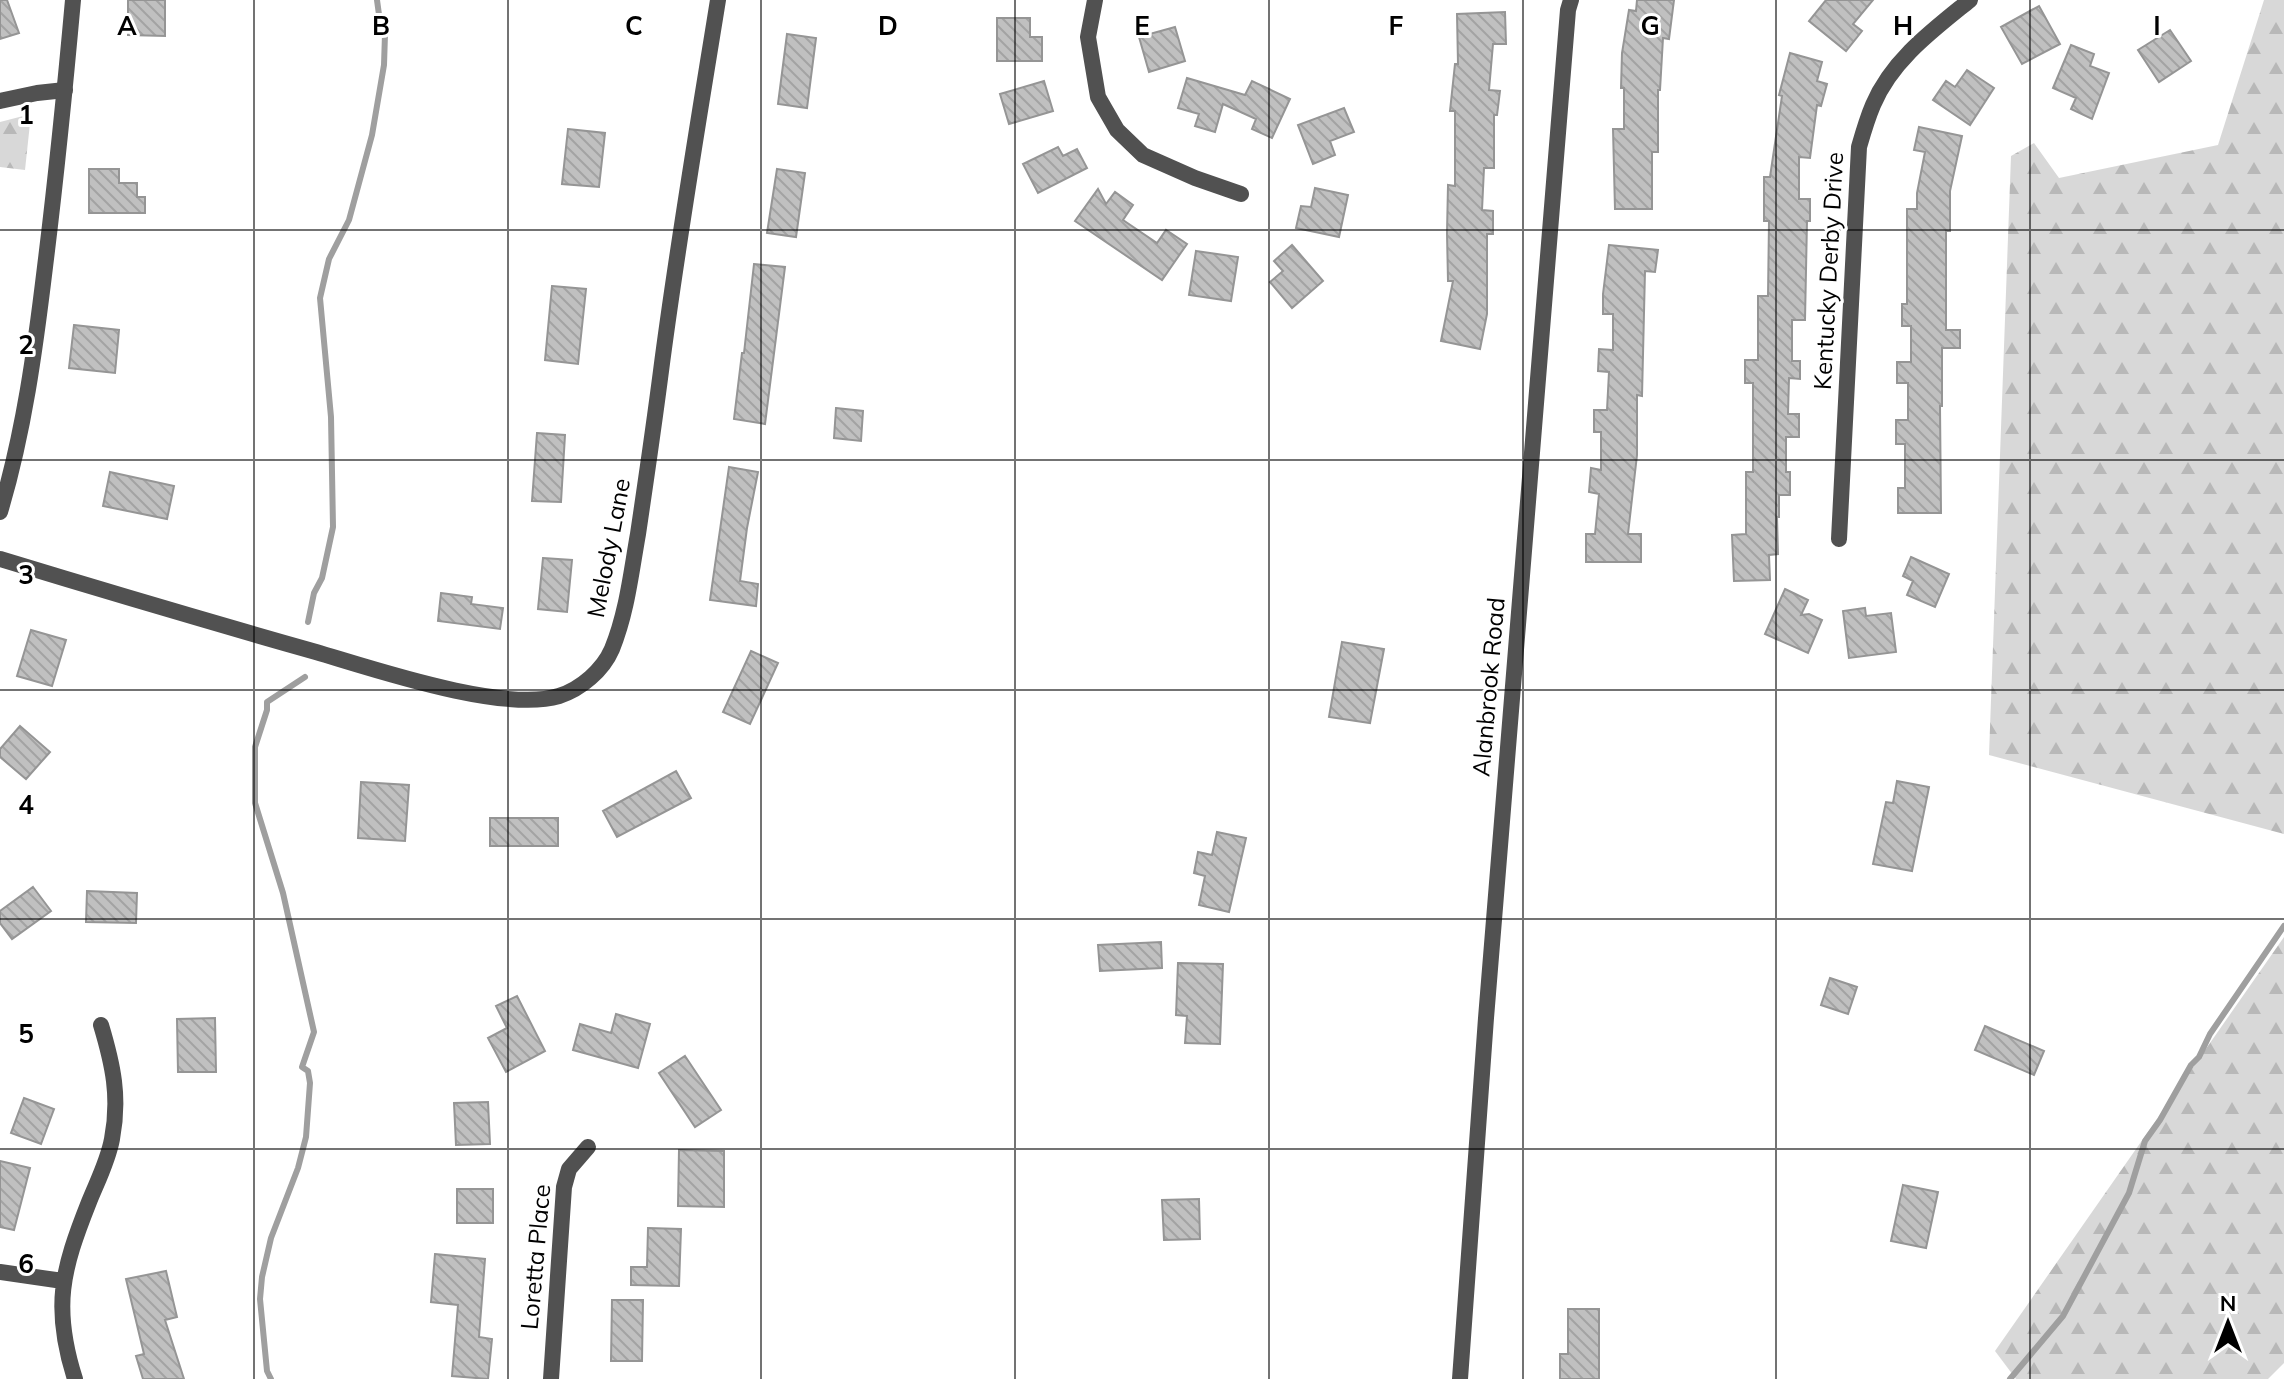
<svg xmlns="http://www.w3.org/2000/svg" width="2284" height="1379" viewBox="0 0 2284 1379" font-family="Mulish,sans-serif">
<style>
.forest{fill:url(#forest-firs)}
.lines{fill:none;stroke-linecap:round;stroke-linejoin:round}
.stream{stroke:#9f9f9f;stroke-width:6}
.building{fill:url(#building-back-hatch);stroke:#959595;stroke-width:2}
.minor{stroke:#515151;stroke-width:16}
.tertiary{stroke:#515151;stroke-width:16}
.grid{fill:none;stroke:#000;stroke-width:2;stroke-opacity:0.55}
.labels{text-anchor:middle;stroke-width:6;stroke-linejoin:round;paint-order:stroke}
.street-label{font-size:24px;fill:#000;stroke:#fff}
.grid-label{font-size:26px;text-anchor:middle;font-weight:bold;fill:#000;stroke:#fff;stroke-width:6;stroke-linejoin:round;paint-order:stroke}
</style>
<defs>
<pattern id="forest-firs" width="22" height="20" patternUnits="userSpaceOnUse" patternTransform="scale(2)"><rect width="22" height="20" fill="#d8d8d8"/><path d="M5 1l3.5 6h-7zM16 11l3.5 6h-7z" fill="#b8b8b8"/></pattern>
<pattern id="building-back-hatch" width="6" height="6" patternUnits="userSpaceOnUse" patternTransform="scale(2)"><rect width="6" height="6" fill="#c0c0c0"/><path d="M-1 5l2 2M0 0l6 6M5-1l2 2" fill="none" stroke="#a3a3a3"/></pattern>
</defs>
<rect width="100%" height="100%" fill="#fff"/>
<!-- forest -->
<path class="forest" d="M2264 0H2284V834L1989 755 2011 156 2034 143 2059 178 2218 145Z
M31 114 25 170 0 167V122Z
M2284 937V1363L2268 1379H2016L1995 1351Z"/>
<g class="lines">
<!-- stream -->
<path class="stream" d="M308 622 314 593 322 578 333 527 331 417 320 298 329 259 349 220 372 135 384 65 385 34 380 22 377 0
M271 1379 267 1371 260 1299 262 1277 271 1238 298 1168 306 1137 310 1083 308 1071 302 1067 314 1032 283 893 255 803V747L267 710V702L305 677
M2010 1379 2063 1316 2129 1193 2145 1141 2160 1120 2191 1065 2199 1057 2210 1034 2284 926"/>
</g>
<!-- building -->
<path class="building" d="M0 0H7L19 33 0 39Z
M128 0H165V36L128 35Z
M1637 0H1674L1669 39 1663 38 1660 90H1658V152H1652V209H1615L1613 129H1624V88H1621L1622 53 1629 10 1636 11Z
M1826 0H1873L1853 24 1862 31 1846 51 1809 21Z
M2039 6 2060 44 2022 64 2001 27Z
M1505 12 1506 44H1493L1489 90 1500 91 1497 115H1494V168H1484L1482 210 1493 211V234H1487V314L1480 349 1441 341 1453 281H1448L1447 233 1448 185 1455 186V111H1450L1455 64H1458L1457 14Z
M997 18H1030V37H1042V61H997Z
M1175 27 1185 61 1149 72 1139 37Z
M2170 30 2191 61 2159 82 2138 50Z
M787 34 816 38 807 108 778 104Z
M2071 45 2094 54 2090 66 2109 73 2092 119 2071 109 2076 98 2053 88Z
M1790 53 1822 62 1817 81 1827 84 1821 106 1817 105 1810 158 1799 157V199H1810V221H1807L1805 320H1792V361H1800V379L1789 378 1788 414H1799V437H1786V472H1790V495H1779V517H1777L1778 554 1769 555 1770 580 1734 581 1732 535 1746 534V472H1753V383H1745V360H1758V296H1768L1769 221H1764V177H1770L1782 96 1779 95Z
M1967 70 1994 88 1970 125 1933 100 1946 81 1955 87Z
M1187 78 1245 95 1252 81 1290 99 1272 138 1252 129 1256 119 1223 104 1215 132 1195 126 1199 114 1178 108Z
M1044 81 1053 111 1009 124 1000 94Z
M1344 108 1354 132 1330 141 1335 155 1313 164 1298 125Z
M1919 127 1962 136 1950 191V231H1946V330H1960V348H1942V406H1940L1941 513H1898V488H1905V444H1896V420H1908V383H1897V362H1911V326H1902V304H1907V209H1917V193L1925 152 1914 150Z
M568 129 605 133 599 187 562 184Z
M1058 147 1063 156 1077 149 1087 168 1038 193 1023 164Z
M89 169H119V183H137V197H145V213H89Z
M777 169 805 173 796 237 767 233Z
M1315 188 1348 195 1339 237 1296 228 1301 206 1311 207Z
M1098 189 1106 204 1115 192 1133 205 1123 220 1157 243 1166 230 1187 244 1162 280 1075 221Z
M1292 245 1323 281 1292 308 1270 282 1283 271 1274 261Z
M1609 245 1658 250 1655 272 1645 271 1642 396 1637 395V455L1628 534H1641V562H1586V534H1595L1599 494 1589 492 1591 468 1601 470V432H1594V410H1607L1609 372 1598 371 1599 349 1613 350V314H1603V294Z
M1196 251 1238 257 1231 301 1189 295Z
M754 264 785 267 765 424 734 419 742 353H744Z
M552 286 586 289 578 364 545 360Z
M74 325 119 330 115 373 69 368Z
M836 408 863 411 861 441 834 438Z
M537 433 565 435 561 502 532 501Z
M729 467 758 472 747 528 740 581 758 584 756 606 710 600Z
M110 472 174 486 167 519 103 506Z
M1911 557 1949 574 1935 607 1907 595 1913 581 1903 576Z
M543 558 572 560 567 612 538 609Z
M1785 589 1808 600 1801 615 1809 614 1822 620 1808 653 1765 634Z
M441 593 472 597 471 604 503 608 500 629 438 621Z
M1865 608 1866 616 1891 613 1896 652 1849 658 1843 611Z
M31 630 66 640 52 686 17 676Z
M1342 642 1384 649 1370 723 1329 717Z
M751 651 778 663 750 724 723 712Z
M20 726 50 752 26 779 0 757V749Z
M676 771 691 798 617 837 603 811Z
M1897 781 1929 787 1912 871 1873 864 1886 802 1893 803Z
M361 782 409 785 405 841 358 838Z
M490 818H558V846H490Z
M1217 832 1246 838 1229 912 1199 905 1205 876 1194 873 1198 852 1212 855Z
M33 887 51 911 12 939 0 923V911Z
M87 891 137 893 136 923 86 922Z
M1161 942 1162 968 1100 971 1098 945Z
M1178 963 1223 964 1220 1044 1185 1043 1187 1016 1176 1015Z
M1830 978 1857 987 1848 1014 1821 1005Z
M517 996 545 1051 506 1072 488 1038 507 1028 496 1006Z
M616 1014 650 1024 638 1068 573 1050 580 1024 611 1033Z
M215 1018 216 1072H178L177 1019Z
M1985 1026 2044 1051 2034 1075 1975 1050Z
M685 1056 721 1110 695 1127 659 1073Z
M24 1098 54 1109 41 1144 11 1133Z
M488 1102 490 1144 456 1145 454 1103Z
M679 1150 724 1151V1207L678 1206Z
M0 1161 30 1168 14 1230 0 1227Z
M1903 1185 1938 1192 1926 1248 1891 1241Z
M457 1189H493V1223H457Z
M1199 1199 1200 1239 1164 1240 1162 1200Z
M648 1228 681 1229 679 1286 631 1285V1267H647Z
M435 1254 485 1259 479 1337 492 1339 488 1379 452 1376 458 1305 431 1302Z
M166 1271 177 1317 165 1320 184 1379H143L136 1356 144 1354 126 1279Z
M612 1300H643L642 1361H611Z
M1568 1309H1599V1379H1560V1354H1568Z"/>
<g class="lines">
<!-- minor -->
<path class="minor" d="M1095 0 1088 37 1098 97 1117 130 1143 155 1195 178 1241 194
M0 101 37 93 65 90
M1839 539 1859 147C1863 133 1867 119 1873 105 1892 60 1933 30 1970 0
M0 559C105 591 210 622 316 652 374 669 503 713 559 696 581 689 603 670 612 649 627 612 631 573 638 534 646 480 654 425 661 371 677 247 698 124 718 0
M0 1272 63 1281
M75 1379C52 1307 62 1270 89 1202 97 1182 108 1161 112 1139 120 1097 113 1065 101 1025
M551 1379 564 1187 569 1169 588 1147
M1460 1379 1486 1018 1568 10 1571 0"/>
<!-- tertiary -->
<path class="tertiary" d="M0 512C24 432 35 350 45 267 56 178 65 89 73 0"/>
</g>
<!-- grid -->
<path class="grid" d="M254 0V1379M508 0V1379M761 0V1379M1015 0V1379M1269 0V1379M1523 0V1379M1776 0V1379M2030 0V1379M0 230H2284M0 460H2284M0 690H2284M0 919H2284M0 1149H2284"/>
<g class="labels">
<!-- street labels -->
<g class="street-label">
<text transform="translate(1829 271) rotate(-87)" y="8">Kentucky Derby Drive</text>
<text transform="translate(609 548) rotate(-79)" y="8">Melody Lane</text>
<text transform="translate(1489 687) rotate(-85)" y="8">Alanbrook Road</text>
<text transform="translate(536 1257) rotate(-85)" y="8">Loretta Place</text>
</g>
</g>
<g class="grid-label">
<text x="127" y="35">A</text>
<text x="381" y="35">B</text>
<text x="634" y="35">C</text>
<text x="888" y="35">D</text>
<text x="1142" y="35">E</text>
<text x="1396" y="35">F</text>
<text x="1650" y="35">G</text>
<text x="1903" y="35">H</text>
<text x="2157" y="35">I</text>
<text x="26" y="124">1</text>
<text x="26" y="354">2</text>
<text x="26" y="584">3</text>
<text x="26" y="814">4</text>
<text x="26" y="1043">5</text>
<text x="26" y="1273">6</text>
</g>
<!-- north arrow -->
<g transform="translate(2228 1323)" stroke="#ffffff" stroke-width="6" paint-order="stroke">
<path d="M0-6L14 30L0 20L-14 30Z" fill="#000000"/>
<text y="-12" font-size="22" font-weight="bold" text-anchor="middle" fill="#000000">N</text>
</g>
</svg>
